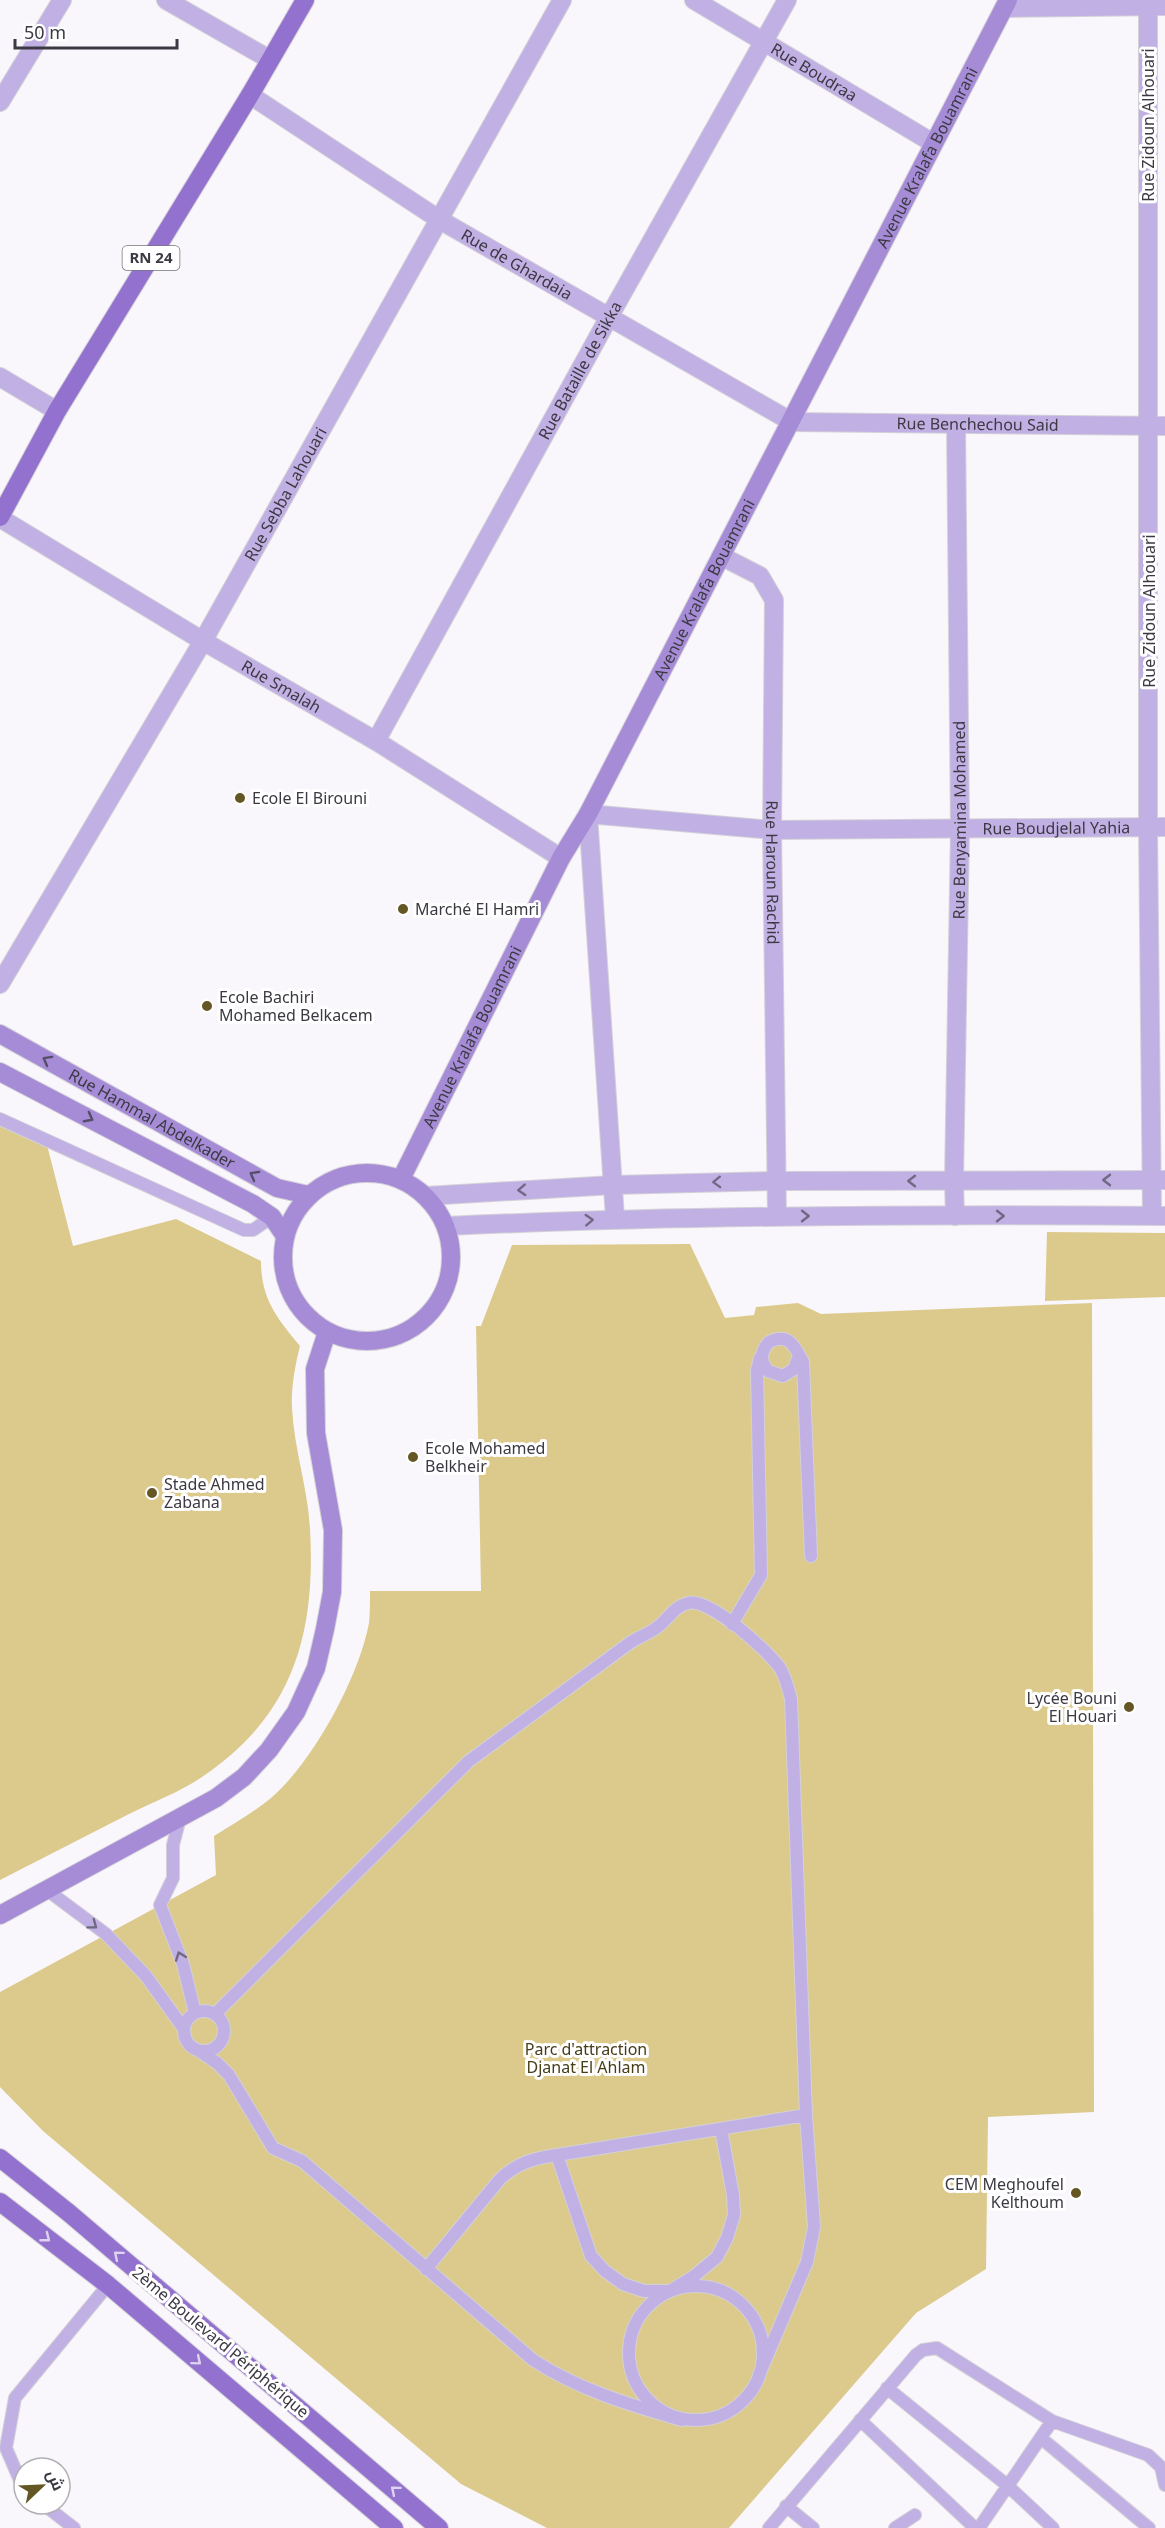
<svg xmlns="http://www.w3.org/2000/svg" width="1165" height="2528" viewBox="0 0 1165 2528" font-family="'Noto Sans',Cairo,sans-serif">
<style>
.park{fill:#dcca8c}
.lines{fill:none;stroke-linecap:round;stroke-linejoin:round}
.lane-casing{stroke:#d3d1d7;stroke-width:14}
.street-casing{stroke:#d3d1d7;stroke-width:20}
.secondary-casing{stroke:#d3d1d7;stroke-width:20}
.primary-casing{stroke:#d3d1d7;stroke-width:20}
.lane{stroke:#c1b0e4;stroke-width:12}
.street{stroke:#c1b0e4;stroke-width:18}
.secondary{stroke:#a68cd7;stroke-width:18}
.primary{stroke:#9371ce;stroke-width:18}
.oneway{stroke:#564e68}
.oneway2{stroke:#716983}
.oneway3{stroke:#dfd4f0}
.poi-dot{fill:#655724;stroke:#fff;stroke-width:2}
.labels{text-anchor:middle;stroke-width:6;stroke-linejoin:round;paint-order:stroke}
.shield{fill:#fff;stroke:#76747b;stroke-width:1.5}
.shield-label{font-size:15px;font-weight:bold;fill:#3c3943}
.street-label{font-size:16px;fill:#3c3943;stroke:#fff}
.poi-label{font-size:16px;fill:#3c3943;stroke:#fff;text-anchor:start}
.park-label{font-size:16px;fill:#463c18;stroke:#fff}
</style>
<rect width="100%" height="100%" fill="#f9f7fc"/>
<!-- park -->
<path class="park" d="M0 1124 47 1145 73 1246 176 1219 261 1261C261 1299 277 1318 300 1346 295 1366 291 1387 292 1408 294 1449 308 1489 310 1529 316 1634 293 1716 202 1777 180 1792 153 1802 129 1814 86 1836 43 1858 0 1880Z
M1047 1232 1165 1233V1297L1045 1301Z
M690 1244 725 1318 754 1315 756 1307 798 1303 821 1314 1092 1303 1094 2112 988 2117 986 2269 916 2313 729 2528H547L461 2484 43 2131 0 2087V1992L216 1875 214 1836C233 1824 254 1812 271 1798 313 1762 359 1677 369 1623 370 1613 370 1601 370 1591H481L476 1326H481L512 1245Z"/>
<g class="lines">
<!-- lane casing -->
<g class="lane-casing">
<path id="lane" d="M0 1119 244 1230H253L272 1217
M799 1355 794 1369 783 1376 768 1371C760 1361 760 1352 769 1342 789 1332 795 1347 803 1362L811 1556
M732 1624 761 1575 757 1370 760 1358
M180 1818 173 1845V1878L160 1905 183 1964 195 2013
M47 1890 106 1934 146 1976 184 2029
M184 2031a20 20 0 1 1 40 0a20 20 0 1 1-40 0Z
M215 2014 469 1761 631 1642C639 1637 648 1634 656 1628 668 1620 673 1607 688 1603 709 1597 768 1651 780 1668 786 1678 788 1688 791 1699L806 2115 814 2227 807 2262 759 2375
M198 2050 217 2063 229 2075 273 2148 302 2161 533 2360C579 2390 630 2405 682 2420
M557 2155 591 2256 605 2271 623 2284 644 2291H670L693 2277 717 2257 727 2238 734 2215 733 2195 721 2129
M426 2269 500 2179C517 2163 534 2158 557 2155L806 2115
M629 2353a67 67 0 1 1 134 0a67 67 0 1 1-134 0Z
M887 2388 1008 2486 1053 2528
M860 2420 975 2528
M1041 2438 1149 2528
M24 2490 6 2448 15 2398 108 2285
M43 2504 74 2528
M786 2506 813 2528
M769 2528 916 2355 923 2350 937 2348 1052 2421 1148 2455 1161 2467 1165 2485
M895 2528 915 2515
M979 2528 1052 2421"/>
</g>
<!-- street casing -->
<g class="street-casing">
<g id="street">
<path d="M166 0 269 59"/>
<path id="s1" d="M694 0 933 143"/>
<path d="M1148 6V827L1152 1215"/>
<path d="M1004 8 1165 6"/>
<path id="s2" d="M250 95 440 220 792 422 1165 426"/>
<path d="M0 102 62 0"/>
<path d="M0 377 57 411"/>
<path id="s3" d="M0 518 203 641 376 741 561 858"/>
<path id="s4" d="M721 556 760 576 774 600 772 830 777 1216"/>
<path id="s5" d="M376 741 609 317 787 0"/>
<path id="s6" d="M0 984 203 641 562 0"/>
<path d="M426 1196 613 1185 777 1181 1165 1180"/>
<path id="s7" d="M955 1216 954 1181 960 829 956 424"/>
<path id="s8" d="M615 1218 588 814 772 830 1165 827"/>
<path d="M447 1226C686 1215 925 1214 1165 1216"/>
</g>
</g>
<!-- secondary casing -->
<g class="secondary-casing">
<g id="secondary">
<path id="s9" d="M0 1034 277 1188 308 1195"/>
<path d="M0 1072 253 1204 272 1217 285 1236"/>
<circle cx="367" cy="1257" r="84"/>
<path id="s10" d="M401 1179 561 858 588 814 1008 0"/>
<path d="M0 1915 216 1798 244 1777 269 1750 296 1712 316 1668 325 1629 332 1592 333 1530 316 1433 315 1369 327 1332"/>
</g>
</g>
<!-- primary casing -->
<g class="primary-casing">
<path id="primary" d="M0 517 57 411 250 95 305 0
M0 2158 69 2213 439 2528
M0 2202 108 2285 394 2528"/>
</g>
<!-- lane -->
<use href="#lane" class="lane"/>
<!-- street -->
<use href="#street" class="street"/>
<!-- secondary -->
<use href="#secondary" class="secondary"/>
<!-- primary -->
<use href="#primary" class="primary"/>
</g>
<!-- one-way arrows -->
<defs><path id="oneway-chevron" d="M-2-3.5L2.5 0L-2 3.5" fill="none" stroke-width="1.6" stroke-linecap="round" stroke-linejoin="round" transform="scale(1.5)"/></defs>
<g class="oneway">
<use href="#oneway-chevron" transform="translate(47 1060) rotate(-151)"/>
<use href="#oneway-chevron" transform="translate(89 1118) rotate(28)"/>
<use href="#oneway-chevron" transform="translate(254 1175) rotate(-151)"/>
</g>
<g class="oneway2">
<use href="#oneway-chevron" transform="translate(1107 1180) rotate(180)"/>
<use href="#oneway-chevron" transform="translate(912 1181) rotate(-180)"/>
<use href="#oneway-chevron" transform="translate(717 1182) rotate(178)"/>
<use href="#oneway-chevron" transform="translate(522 1190) rotate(177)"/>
<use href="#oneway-chevron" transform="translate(805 1216)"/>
<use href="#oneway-chevron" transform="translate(1000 1216)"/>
<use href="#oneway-chevron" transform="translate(589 1220) rotate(-3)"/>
<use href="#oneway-chevron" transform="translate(93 1925) rotate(37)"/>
<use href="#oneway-chevron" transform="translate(180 1956) rotate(-110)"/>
</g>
<g class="oneway3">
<use href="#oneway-chevron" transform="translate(46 2238) rotate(38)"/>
<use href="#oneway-chevron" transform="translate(118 2255) rotate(-140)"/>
<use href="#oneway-chevron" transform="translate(197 2361) rotate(40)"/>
<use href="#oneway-chevron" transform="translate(395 2490) rotate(-140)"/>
</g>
<!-- markers -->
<g class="poi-dot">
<circle cx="240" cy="798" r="6"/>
<circle cx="403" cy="909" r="6"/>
<circle cx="207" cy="1006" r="6"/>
<circle cx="413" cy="1457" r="6"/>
<circle cx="152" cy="1493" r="6"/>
<circle cx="1129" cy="1707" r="6"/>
<circle cx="1076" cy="2193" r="6"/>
</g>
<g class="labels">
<!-- shield labels -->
<rect class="shield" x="122.5" y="246" width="57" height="24" rx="4.5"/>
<g class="shield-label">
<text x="151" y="263">RN 24</text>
</g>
<!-- street labels -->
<g class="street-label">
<text dy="6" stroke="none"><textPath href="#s1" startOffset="140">Rue Boudraa</textPath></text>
<text transform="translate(1148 125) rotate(-90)" y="6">Rue Zidoun Alhouari</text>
<text dy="6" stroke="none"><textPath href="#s10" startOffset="1149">Avenue Kralafa Bouamrani</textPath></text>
<text dy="6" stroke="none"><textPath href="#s2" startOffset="316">Rue de Ghardaia</textPath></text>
<text dy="6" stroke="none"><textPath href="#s5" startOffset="423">Rue Bataille de Sikka</textPath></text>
<text dy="6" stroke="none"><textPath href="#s2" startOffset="819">Rue Benchechou Said</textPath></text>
<text dy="6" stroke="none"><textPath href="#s6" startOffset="567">Rue Sebba Lahouari</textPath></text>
<text dy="6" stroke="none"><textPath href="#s10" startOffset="663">Avenue Kralafa Bouamrani</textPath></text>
<text transform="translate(1149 611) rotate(-90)" y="6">Rue Zidoun Alhouari</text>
<text dy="6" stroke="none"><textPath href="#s3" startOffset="328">Rue Smalah</textPath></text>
<text dy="6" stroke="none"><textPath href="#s7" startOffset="396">Rue Benyamina Mohamed</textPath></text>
<text dy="6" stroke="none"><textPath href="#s8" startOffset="874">Rue Boudjelal Yahia</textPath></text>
<text dy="6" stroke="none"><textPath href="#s4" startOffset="344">Rue Haroun Rachid</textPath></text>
<text dy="6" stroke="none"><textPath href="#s10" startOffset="159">Avenue Kralafa Bouamrani</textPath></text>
<text dy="6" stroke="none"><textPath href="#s9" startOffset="174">Rue Hammal Abdelkader</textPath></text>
<text transform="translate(221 2342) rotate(40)" y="6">2ème Boulevard Périphérique</text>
</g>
<!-- poi labels -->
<g class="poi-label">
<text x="252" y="804">Ecole El Birouni</text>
<text x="415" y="915">Marché El Hamri</text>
<text x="219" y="1003">Ecole Bachiri<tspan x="219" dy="18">Mohamed Belkacem</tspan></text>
<text x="425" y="1454">Ecole Mohamed<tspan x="425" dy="18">Belkheir</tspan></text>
<text x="164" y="1490">Stade Ahmed<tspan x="164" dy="18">Zabana</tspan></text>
<text x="1117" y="1704" text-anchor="end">Lycée Bouni<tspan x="1117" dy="18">El Houari</tspan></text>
<text x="1064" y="2190" text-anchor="end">CEM Meghoufel<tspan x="1064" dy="18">Kelthoum</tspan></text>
</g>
<!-- park labels -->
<g class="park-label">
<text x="586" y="2055">Parc d'attraction<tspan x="586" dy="18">Djanat El Ahlam</tspan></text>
</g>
</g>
<!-- north arrow -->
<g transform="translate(42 2486) rotate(67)"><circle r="28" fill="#ffffff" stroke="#b1b0b4" stroke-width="1.5"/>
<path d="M0-4.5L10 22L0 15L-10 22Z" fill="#655724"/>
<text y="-9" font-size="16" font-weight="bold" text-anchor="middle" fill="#3c3943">ش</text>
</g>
<!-- scale -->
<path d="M15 39v9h162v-9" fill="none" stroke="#3c3943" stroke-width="3"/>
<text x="24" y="39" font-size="18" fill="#3c3943" stroke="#ffffff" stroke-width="4.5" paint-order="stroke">50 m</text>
</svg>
